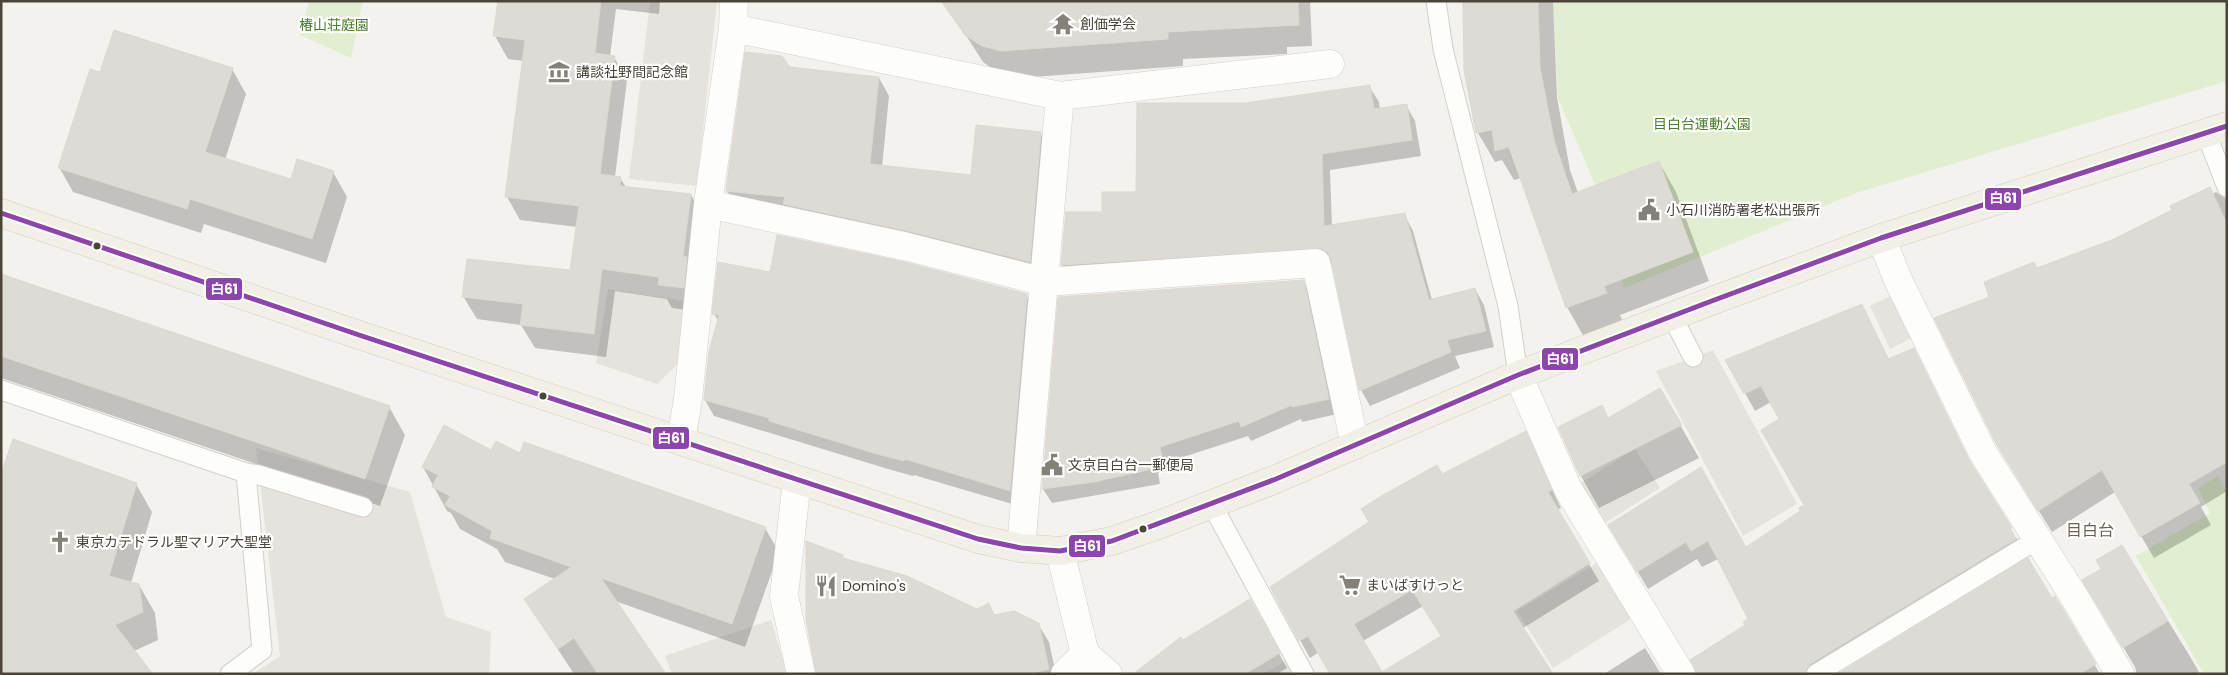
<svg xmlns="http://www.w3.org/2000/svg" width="2228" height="675" viewBox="0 0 2228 675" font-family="Poppins,'Noto Sans JP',sans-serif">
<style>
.green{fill:#e1eecf}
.parking{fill:#e6e3df}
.shadow{fill:#0003;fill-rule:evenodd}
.building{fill:#dedbd6;stroke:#dcd9d4;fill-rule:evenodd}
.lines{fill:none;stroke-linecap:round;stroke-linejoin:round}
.service-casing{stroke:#d2d0cb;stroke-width:21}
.minor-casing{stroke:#d2d0cb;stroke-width:29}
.primary-casing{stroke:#d6cebb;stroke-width:29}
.service{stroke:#fdfdfc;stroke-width:19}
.minor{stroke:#fdfdfc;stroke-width:28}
.primary{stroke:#f2efe6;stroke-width:28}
.bus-1-casing{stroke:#fff;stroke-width:9}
.bus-1{stroke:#8e44ad;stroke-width:5}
.bus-dot{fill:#4b4439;stroke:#fff;stroke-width:2}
.labels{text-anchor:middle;stroke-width:4.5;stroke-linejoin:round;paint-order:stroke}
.poi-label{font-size:14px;fill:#4b4439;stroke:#fff;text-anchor:start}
.park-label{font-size:14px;fill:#4a7f2a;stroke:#fff}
.quarter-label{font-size:16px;fill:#6e6250;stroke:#fff}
.line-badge{stroke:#fff;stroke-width:2}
.badge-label{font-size:14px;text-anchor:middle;font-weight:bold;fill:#fff}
</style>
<rect width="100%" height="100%" fill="#f4f2ee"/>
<!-- green -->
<path class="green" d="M309 1H363L351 58 300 35Z
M1553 1H2227V81L1856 193 1624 288 1598 191 1558 98Z
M2218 476 2227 494V674H2204L2136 556 2210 513 2198 488Z"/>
<!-- parking -->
<path class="parking" d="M650 1H717L697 186 629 179Z
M608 289 685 301 680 362 657 384 596 363Z
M1892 295 1914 337 1890 349 1870 306Z
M1713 350 1797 504 1743 536 1656 371Z
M256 448 410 492 446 617 491 632 489 674H253L280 656Z
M1635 449 1660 488 1600 526 1576 486Z
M1600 561 1634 617 1553 668 1517 611Z
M771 620 787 674H672L665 656Z
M1288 659 1298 674H1264Z"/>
<!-- shadow -->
<path class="shadow" d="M499 1H660L659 14 616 9 610 56 614 57 627 80 615 177 620 178 626 187 691 195 704 218 696 311 672 308 667 299 615 291 606 357 535 348 521 325 477 319 463 296 571 272 577 227 520 220 507 197 524 61 508 59 495 36Z
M948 1H1310L1312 46 1287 47V54L1183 59V66L1018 78 998 73 983 62 953 15Z
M1464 1H1553L1557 97 1570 170 1578 193 1659 162 1676 192 1709 281 1620 315 1623 323 1584 337 1567 307 1521 178 1514 180 1502 160 1495 162 1478 133Z
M790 68 879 78 889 96 882 167 972 176 1040 133 1051 152 1040 280 738 209 727 191Z
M232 69 246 94 225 160 292 181 333 172 347 197 326 263 204 224 201 233 73 192 59 167 101 74Z
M1369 86 1379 102 1380 109 1406 105 1415 121 1421 156 1330 170 1332 226 1404 214 1413 231 1432 300 1475 289 1484 305 1494 347 1455 356 1460 368 1370 406 1361 390 1333 265 1325 263 1072 281 1062 265 1067 214H1103L1137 194 1245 104Z
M2216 192 2227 199V491L2201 507 2211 525 2154 558 2115 492 2052 532 1998 445 1990 298 2037 269 2115 241Z
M771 273 1026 295 1036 311 1019 506 914 475 913 476 888 469 714 416 705 400 718 321 714 313Z
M1 275 389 407 405 435 380 506 1 378Z
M1303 281 1312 296 1337 414 1302 422 1301 419 1251 441 1248 436 1168 462 1169 470 1158 473 1160 484 1052 503 1043 489Z
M1862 306 1889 360 1914 350 1975 472 2021 546 1833 674H1698L1747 626 1750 619 1718 559 1702 567 1697 559 1648 589 1620 542 1701 469 1746 548 1802 512 1806 505 1781 420 1771 402 1755 411 1727 361Z
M1660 390 1699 458 1599 508 1581 476 1560 428 1608 419Z
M1525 433 1561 508 1557 510 1599 581 1523 628 1552 674H1331L1319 652 1310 658 1300 640 1370 522 1441 475ZM1423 606 1442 637 1381 673 1363 641Z
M492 451 521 455 765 528 779 552 745 647 615 601 665 674H574L525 599 555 579 505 562 497 549 460 529 451 513 447 511 423 467Z
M136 484 152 512 131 583 139 585 155 613 158 640 134 651 1 674Z
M2122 546 2191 658 2200 674H2137L2135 667 2094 598 2102 569Z
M842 556 844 560 977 610 989 605 995 616 1038 624 1049 642 1056 674H817Z
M2055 598 2100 674H1840L2051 600Z
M1258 615 1287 668 1277 674H1136L1183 641Z
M1645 648 1661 674H1604Z"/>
<!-- building -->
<path class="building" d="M498 1H601L595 53 615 56 600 174 621 177 620 186 691 194 683 256 687 257 684 288 658 285 659 277 602 269 594 334 520 325 523 304 462 297 467 259 570 270 579 206 505 197 525 40 493 36Z
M941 1H1298L1299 25 1168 32V39L1001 51 982 46 965 35Z
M1463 1H1538L1540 67 1554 140 1572 194 1659 161 1693 252 1604 286 1607 293 1566 308 1509 147 1495 151 1492 130 1476 133 1464 70Z
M114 30 233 68 205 152 291 179 297 159 334 171 312 239 190 199 187 209 58 168 90 69 100 72Z
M745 52 782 56 790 67 879 77 870 164 971 175 976 125 1041 132 1030 262 912 232 783 204 785 197 726 191Z
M1370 85 1374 109 1407 104 1412 140 1322 154 1324 226 1405 213 1429 300 1475 288 1486 331 1447 340 1451 352 1359 391 1331 260 1328 253 1322 249 1061 265 1066 212H1102V192H1136L1137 103H1245Z
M2210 187 2227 224V462L2189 484 2200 503 2140 537 2102 470 2038 511 1997 445 1934 318 1989 297 1984 282 2034 262 2037 268 2114 239 2172 210 2170 206Z
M777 235 904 262 1027 294 1010 491 905 459 904 461 877 454 769 421V418L704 400 709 352 719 315 712 314 718 262 770 272Z
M1 274 390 406 365 479 1 356Z
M1304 280 1329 399 1292 407V405L1241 427 1239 421 1160 447 1162 456 1150 458 1152 469 1094 482 1042 489 1058 297Z
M1862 304 1888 359 1914 348 1969 460 2012 528 2010 529 2016 539 1810 664 1805 674H1697L1690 660 1745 625 1743 622 1748 619 1708 541 1691 551 1686 542 1637 572 1608 525 1701 467 1746 547 1800 511 1799 508 1804 505 1761 430 1779 419 1761 386 1744 394 1725 360Z
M1660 388 1682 425 1580 476 1558 427 1602 405 1608 418Z
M444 425 491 450 496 441 520 453 524 442 766 527 732 624 601 578 666 674H598L574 638 558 649 524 599 571 567 490 538 492 531 445 505 450 496 432 487 438 475 422 467Z
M1526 431 1552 490 1548 492 1590 563 1513 611 1553 674H1330L1308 636 1299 641 1270 587 1369 522 1361 509 1383 495 1437 465 1442 474ZM1412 590 1441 636 1382 672 1354 624Z
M13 439 137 483 109 576 139 584 143 612 115 625 153 674H1V474Z
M806 541 843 555V558L907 576 977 609 989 603 994 615 1014 611 1039 623 1049 669 1030 674H816L806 619Z
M2122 545 2168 621 2123 648 2082 580 2101 569 2096 560Z
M2028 558 2052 598 2055 596 2096 664 2080 674H1838Z
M1250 599 1280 653 1245 674H1133L1181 637 1183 640Z"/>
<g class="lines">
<!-- service casing -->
<g class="service-casing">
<path id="service" d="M1436 1 1443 49 1508 306 1518 375
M2206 133 2227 187
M1672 316 1693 357
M1 390 246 473 262 650 230 674
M246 473 259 475 363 507
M1212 505 1304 674
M1816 674 2038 539"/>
</g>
<!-- minor casing -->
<g class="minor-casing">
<path id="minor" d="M733 28 1060 96 1330 64
M708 204 908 247 1045 282 1316 263 1355 445
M1881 238 1899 282 1983 453 2075 598 2120 674
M1518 375 1568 489 1681 674
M681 441 688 399 708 204 733 28 734 1
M797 480 784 596 801 674
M1021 548 1060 96
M1060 551 1085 654 1065 674
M1085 654 1108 674"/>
</g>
<!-- primary casing -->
<g class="primary-casing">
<path id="primary" d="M1 213 359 335 978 539 1021 548 1060 551 1112 541 1161 524 1276 479 1518 375 1709 302 1881 238 2227 126"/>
</g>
<!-- service -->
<use href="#service" class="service"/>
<!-- minor -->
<use href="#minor" class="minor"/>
<!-- primary -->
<use href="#primary" class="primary"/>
<!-- bus-1 casing -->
<g class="bus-1-casing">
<path id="bus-1" d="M1 213 359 335 978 539 1021 548 1060 551 1112 541 1276 479 1518 375 1709 302 1881 238 2227 126"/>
</g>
<!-- bus-1 -->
<use href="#bus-1" class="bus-1"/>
</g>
<!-- icons -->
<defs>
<g id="temple-bare" transform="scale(1.725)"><path d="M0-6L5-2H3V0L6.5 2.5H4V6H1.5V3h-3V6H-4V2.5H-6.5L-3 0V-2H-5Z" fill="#868178" stroke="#fff" stroke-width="2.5" paint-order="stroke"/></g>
<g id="museum-bare" transform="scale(1.725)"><path d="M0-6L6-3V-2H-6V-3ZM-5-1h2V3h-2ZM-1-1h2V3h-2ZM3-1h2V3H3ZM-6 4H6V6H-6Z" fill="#868178" stroke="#fff" stroke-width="2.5" paint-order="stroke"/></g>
<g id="civic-bare" transform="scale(1.725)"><path d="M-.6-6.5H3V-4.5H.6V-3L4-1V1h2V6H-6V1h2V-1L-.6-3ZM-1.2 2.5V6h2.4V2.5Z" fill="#868178" stroke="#fff" stroke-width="2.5" paint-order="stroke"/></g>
<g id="church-bare" transform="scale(1.725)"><path d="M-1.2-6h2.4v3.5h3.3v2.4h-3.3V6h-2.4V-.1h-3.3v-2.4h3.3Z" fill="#868178" stroke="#fff" stroke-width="2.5" paint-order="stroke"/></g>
<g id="supermarket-bare" transform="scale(1.725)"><path d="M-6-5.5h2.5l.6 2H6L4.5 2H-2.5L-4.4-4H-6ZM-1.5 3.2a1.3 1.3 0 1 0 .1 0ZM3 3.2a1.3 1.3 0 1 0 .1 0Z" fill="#868178" stroke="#fff" stroke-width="2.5" paint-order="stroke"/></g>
<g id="restaurant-bare" transform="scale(1.725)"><path d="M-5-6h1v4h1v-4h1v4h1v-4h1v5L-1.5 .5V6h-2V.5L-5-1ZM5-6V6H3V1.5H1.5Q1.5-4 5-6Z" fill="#868178" stroke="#fff" stroke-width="2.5" paint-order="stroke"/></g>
</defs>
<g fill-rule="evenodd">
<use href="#temple-bare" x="1063" y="24"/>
<use href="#museum-bare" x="559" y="72"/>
<use href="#civic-bare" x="1649" y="210"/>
<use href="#civic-bare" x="1052" y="465"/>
<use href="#church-bare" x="60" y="542"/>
<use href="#supermarket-bare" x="1350" y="585"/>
<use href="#restaurant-bare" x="826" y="586"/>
</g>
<!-- markers -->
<g class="bus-dot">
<circle cx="97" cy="246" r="4.5"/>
<circle cx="543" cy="396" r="4.5"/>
<circle cx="1143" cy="529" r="4.5"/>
</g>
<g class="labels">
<!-- poi labels -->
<g class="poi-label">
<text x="1080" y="29">創価学会</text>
<text x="576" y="77">講談社野間記念館</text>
<text x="1666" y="215">小石川消防署老松出張所</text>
<text x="1068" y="470">文京目白台一郵便局</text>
<text x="76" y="547">東京カテドラル聖マリア大聖堂</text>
<text x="1366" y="590">まいばすけっと</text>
<text x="842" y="591">Domino's</text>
</g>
<!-- park labels -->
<g class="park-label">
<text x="334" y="30">椿山荘庭園</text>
<text x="1702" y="129">目白台運動公園</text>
</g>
<!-- quarter labels -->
<g class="quarter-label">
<text x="2090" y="536">目白台</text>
</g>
</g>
<g class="line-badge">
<rect x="1984" y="187" width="38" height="24" rx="5" fill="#8e44ad"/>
<rect x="205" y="277" width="38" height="24" rx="5" fill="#8e44ad"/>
<rect x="1541" y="347" width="38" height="24" rx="5" fill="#8e44ad"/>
<rect x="652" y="426" width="38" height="24" rx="5" fill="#8e44ad"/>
<rect x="1068" y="534" width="38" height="24" rx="5" fill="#8e44ad"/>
</g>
<g class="badge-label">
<text x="2003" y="203">白61</text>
<text x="224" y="294">白61</text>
<text x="1560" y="364">白61</text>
<text x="671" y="443">白61</text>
<text x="1087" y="551">白61</text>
</g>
<!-- border -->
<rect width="2228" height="675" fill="none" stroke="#4b4439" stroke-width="5"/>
</svg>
